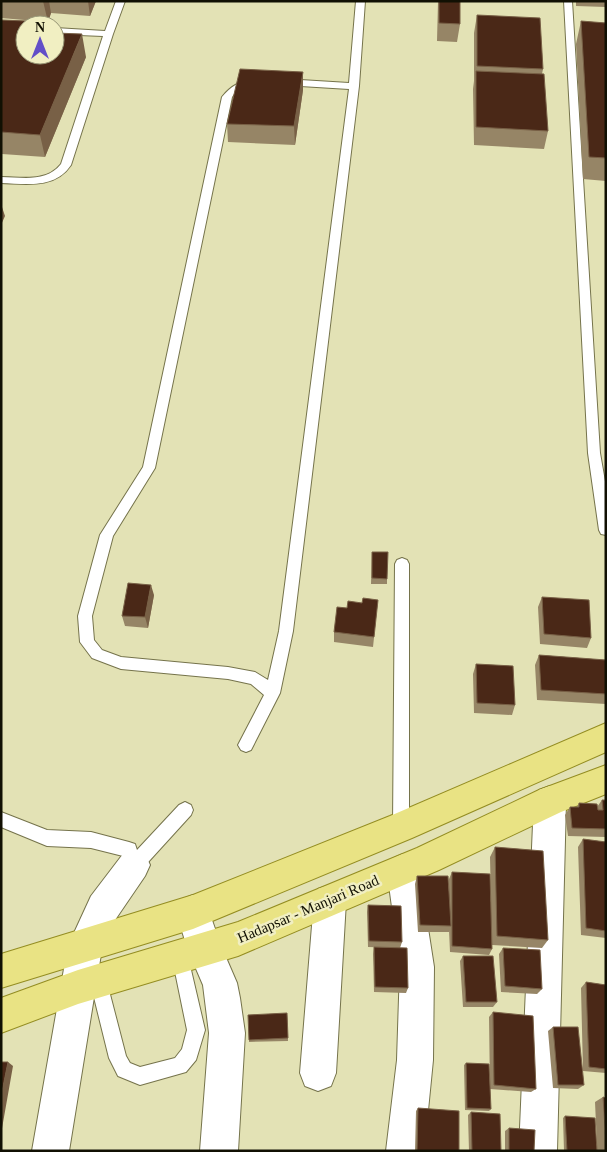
<svg xmlns="http://www.w3.org/2000/svg" width="607" height="1152" viewBox="0 0 607 1152" font-family="Georgia,serif">
<style>
.lines{fill:none;stroke-linecap:round;stroke-linejoin:round}
.service-casing{stroke:#75734b;stroke-width:2}
.minor-casing{stroke:#75734b;stroke-width:2}
.primary-casing{stroke:#948d22;stroke-width:2}
.service{fill:#fff;fill-rule:evenodd}
.minor{fill:#fff;fill-rule:evenodd}
.primary{fill:#e9e384;fill-rule:evenodd}
.wall{fill:#968566}
.shaded-wall{fill:#786046}
.building{fill:#4a2817;stroke:#786046}
.labels{text-anchor:middle;stroke-width:5;stroke-linejoin:round;paint-order:stroke}
.street-label{font-size:15px;fill:#111003;stroke:#f1efc2}
</style>
<rect width="100%" height="100%" fill="#e3e2b5"/>
<g class="lines">
<!-- service casing -->
<g class="service-casing">
<path id="service" d="M116 1H125L113 34 71 165C55 189 27 184 1 183V177C22 177 46 183 61 164L103 36 55 34V28L105 31Z
M356 1H365L359 86 293 631 280 693 251 750 246 752 241 750 238 745 264 695 251 684 228 679 121 669 92 658 80 642 78 616 100 535 143 467 222 97C230 87 243 78 256 80V84L236 91 232 97 155 468 113 536 92 616 94 640 102 650 121 657 228 667 255 672 268 680 279 631 349 89 284 85 279 82 284 79 349 83Z
M564 1H572L600 453 606 487V535L601 534 599 530 588 453Z
M402 558 407 560 409 564V827L407 832 401 835 395 832 393 827 395 564 397 560Z
M185 802 191 805 193 810 191 815 140 871 134 873 128 871 123 856 91 848 47 846 1 827V812L47 830 91 832 129 842 135 844 137 850 179 805Z
M180 949 186 951 188 957 205 1030 196 1060 186 1072 140 1085 118 1076 109 1058 90 981 93 975 99 972 105 975 126 1056 130 1063 140 1067 175 1058 182 1049 187 1030 172 957 174 951Z"/>
</g>
<!-- minor casing -->
<g class="minor-casing">
<path id="minor" d="M550 786 561 790 566 801 557 1151H519L534 801 539 790Z
M134 849 145 854 150 865 145 876 115 920 102 948 69 1151H32L68 946 91 896 123 854Z
M403 854 414 859 419 870 434 967 433 1060 424 1151H386L397 1060 400 967 387 870 392 859Z
M330 885 342 889 346 901 336 1073 331 1086 318 1091 305 1086 300 1073 314 901 318 889Z
M193 895 205 900 221 946 237 983 240 998 245 1033 238 1151H200L209 1033 203 985 188 950 176 912 181 900Z"/>
</g>
<!-- primary casing -->
<g class="primary-casing">
<path id="primary" d="M606 723V752L412 838 193 929 1 988V954L193 895 390 816Z
M606 765V794L561 812 439 870 238 956 78 1004 1 1033V998L78 970 238 922 417 848 539 790Z"/>
</g>
<!-- service -->
<use href="#service" class="service"/>
<!-- minor -->
<use href="#minor" class="minor"/>
<!-- primary -->
<use href="#primary" class="primary"/>
</g>
<!-- wall -->
<path class="wall" d="M1 1H96L90 16 51 13 48 22 1 18Z
M438 1H460V24L457 42 437 41Z
M576 1H606V7L576 6Z
M477 15 543 69 542 74 548 131 544 149 474 145 473 89 474 81V33Z
M1 20 27 21 28 25H25V55L86 57 45 157 2 154 1 155Z
M581 21 606 23V181L583 179 576 44Z
M303 72V90L295 145 228 142 227 124Z
M372 552 387 579V584H371Z
M154 595 148 628 125 626 122 616Z
M542 597 591 638 587 648 540 644 538 607Z
M378 600 373 647 334 642V632L347 608 362 603Z
M539 655 606 660V704L537 700 535 665Z
M476 664 515 705 512 715 474 713 473 674Z
M602 800H606V837L568 836 565 815 570 807H577L579 803 597 807Z
M583 839 606 842V938L581 935 578 847Z
M495 847 548 940 542 948 492 945V949L489 955 450 952 449 930V932H418L415 884 417 876 449 891V879L452 872 491 902 490 857Z
M368 905 402 942 400 948 368 947 367 912Z
M374 947 408 988 406 993 374 992 373 954Z
M503 948 542 989 537 994 501 992 499 954Z
M463 956 497 1002 493 1007H463L460 961Z
M586 982 606 985V1073L583 1071 581 988Z
M493 1012 536 1089 531 1092 490 1089 489 1017Z
M287 1013 288 1041 249 1042V1040Z
M553 1027 584 1085 578 1089 553 1088 548 1031Z
M466 1063 491 1109 489 1111 465 1110 464 1065Z
M603 1097 606 1151H564L563 1118 565 1116 597 1146 595 1102Z
M418 1108 459 1151H415L416 1111Z
M471 1112 501 1151H469L468 1115Z
M509 1128 534 1151H505V1131Z"/>
<!-- shaded-wall -->
<path class="shaded-wall" d="M43 1H49L51 13 48 22Z
M88 1H96L90 16Z
M82 34 86 57 45 157 40 135Z
M303 72V90L295 145 294 126Z
M1 204 5 216 1 225Z
M151 585 154 595 148 628 145 617Z
M8 1062 13 1066 1 1134V1097Z"/>
<!-- building -->
<path class="building" d="M439 1H460V24L439 23Z
M477 15 540 18 543 69 477 66Z
M1 20 27 21 23 30 25 31V55H55V33L82 34 40 135 1 132Z
M581 21 606 23V158L589 157Z
M240 69 303 72 294 126 227 124Z
M476 71 544 74 548 131 476 127Z
M372 552H388L387 579 372 578Z
M128 583 151 585 145 617 122 616Z
M542 597 589 600 591 638 544 634Z
M363 598 378 600 374 637 334 632 337 607 347 608 348 601 362 603Z
M539 655 606 660V694L541 690Z
M476 664 513 666 515 705 477 703Z
M602 800H606V829L572 828 570 807H579V803L597 804 598 810H603Z
M583 839 606 842V931L586 928Z
M495 847 543 851 548 940 497 936Z
M452 872 490 874 492 949 452 946Z
M417 876H448L451 926 420 925Z
M368 905 401 906 402 942 369 941Z
M374 947 407 948 408 988 375 987Z
M503 948 540 950 542 989 505 986Z
M463 956H493L497 1002H466Z
M586 982 606 985V1069L589 1067Z
M493 1012 533 1016 536 1089 494 1085Z
M287 1013 288 1038 249 1040 248 1015Z
M553 1027H578L584 1085H558Z
M1 1062H8L1 1097Z
M466 1063 489 1064 491 1109 467 1108Z
M603 1097 606 1098V1144Z
M418 1108 459 1111V1151H417Z
M471 1112 500 1114 501 1151H472Z
M565 1116 595 1118 597 1151H567Z
M509 1128 535 1130 534 1151H509Z"/>
<g class="labels">
<!-- street labels -->
<g class="street-label">
<text transform="translate(308 909) rotate(-23)" y="5">Hadapsar - Manjari Road</text>
</g>
</g>
<!-- border -->
<rect width="607" height="1152" fill="none" stroke="#111003" stroke-width="5"/>
<!-- north arrow -->
<g transform="translate(40 40)"><circle r="24" fill="#f1efc2" stroke="#979676"/>
<path d="M0-4L9 19L0 12L-9 19Z" fill="#634fc8"/>
<text y="-8" font-size="14" font-weight="bold" text-anchor="middle" fill="#111003">N</text>
</g>
</svg>
